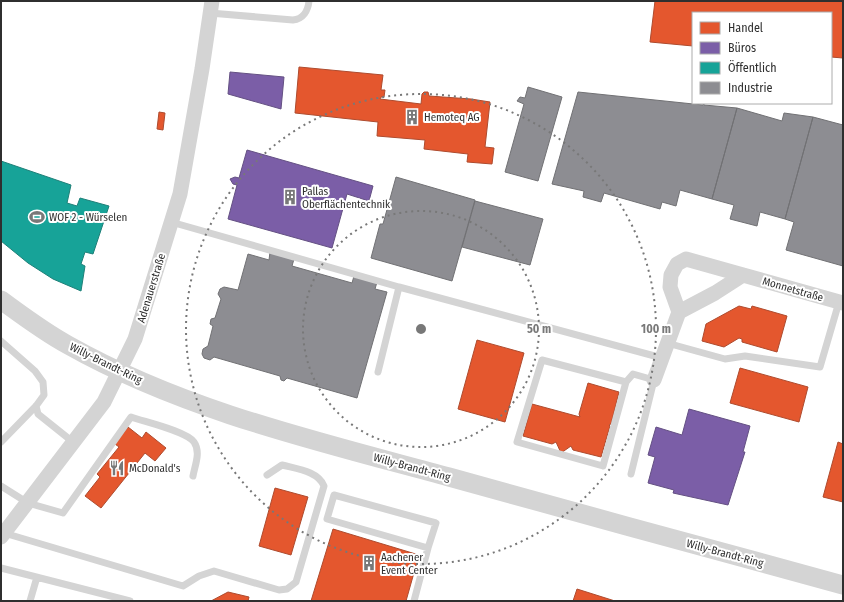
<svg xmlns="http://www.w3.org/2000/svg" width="844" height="602" viewBox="0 0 844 602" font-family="'Fira Sans Condensed',sans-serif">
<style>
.shops{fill:#e4572e;stroke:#ae4b2e}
.offices{fill:#7b5ea7;stroke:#645083}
.public{fill:#17a398;stroke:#1e8078}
.industry{fill:#8d8d92;stroke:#717174}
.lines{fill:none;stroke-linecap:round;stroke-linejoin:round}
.service{stroke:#d4d4d4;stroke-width:7}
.minor{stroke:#d4d4d4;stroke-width:15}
.tertiary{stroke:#d4d4d4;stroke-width:19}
.ring{fill:none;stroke:#787878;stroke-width:2;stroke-dasharray:2 4}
.labels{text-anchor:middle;stroke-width:4;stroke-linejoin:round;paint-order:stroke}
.poi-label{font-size:11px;fill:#2f2f2f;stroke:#fff;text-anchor:start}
.street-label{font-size:11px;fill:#2f2f2f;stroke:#fff}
.centre{fill:#787878;stroke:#fff;stroke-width:2}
.ring-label{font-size:12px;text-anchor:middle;font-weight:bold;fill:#787878;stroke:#fff;stroke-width:4;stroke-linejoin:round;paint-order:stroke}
</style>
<rect width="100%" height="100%" fill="#fff"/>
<!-- shops -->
<path class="shops" d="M655 1H843V58L831 57V13H693V46L650 42Z
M299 67 383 75 381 90H385L384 97H381L380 99 421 104 422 94 424 92H428L429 96 471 99 490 102 485 147 494 148 492 164 467 162 468 154 424 149 425 140 377 136 378 122 295 113Z
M159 112 165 113 163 130 157 129Z
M739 306 751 309 752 306 787 316 777 352 742 342V339L739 338 724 347 702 341 706 324Z
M477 340 524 353 505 422 458 409Z
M740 368 808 387 799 422 730 403Z
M588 383 619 392 611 424 609 425 610 426 601 457 573 450 571 446 561 453 556 442 552 444 523 436 532 404 580 417 579 414Z
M128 427 142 438 146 432 166 448 155 461 145 453 101 508 85 496 100 477 97 474 119 447 115 444Z
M838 442 843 444V502L823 497Z
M275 488 308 497 291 555 259 546Z
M333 529 419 555 406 601H311Z
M577 589 615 601H573Z
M228 592 249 597 248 601H211Z"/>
<!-- offices -->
<path class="offices" d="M230 72 284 77 281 109 228 94Z
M247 150 373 186 369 201 347 194 332 248 228 219 237 185 233 184 230 179 235 177 239 178Z
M689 409 750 426 743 452H745L728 505 673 493 674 490 648 483 655 457 648 455 656 427 682 435Z"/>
<!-- public -->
<path class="public" d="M1 161 71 185 67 203 77 206 80 198 109 206 93 254 85 252 81 264 85 266 81 291 53 279 28 263 1 241Z"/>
<!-- industry -->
<path class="industry" d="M528 87 562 97 538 181 505 172 524 104 517 101 520 97 525 98Z
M578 92 703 105 704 103V105L737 108 712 199 680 190 676 206 662 202 660 209 604 193 601 202 583 197 584 191 552 184Z
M737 108 782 121 784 113 813 117 785 219 760 212 757 226 730 219 734 205 712 199Z
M813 117 843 125V266L786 250 794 222 785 219Z
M396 177 475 200 452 281 371 258 380 224H383Z
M475 201 543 219 530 265 462 247Z
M270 252 294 259 292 266 352 283 354 276 377 282 375 289 387 292 357 398 287 378 284 381 281 380 280 376 214 357 210 360 204 358 202 354 203 349 208 346 213 326 210 324 211 319 215 318 221 299 218 294 220 289 224 287 238 290 248 254 269 260Z"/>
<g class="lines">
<!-- service -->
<path class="service" d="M210 13 293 20C303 19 308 11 309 1
M171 222 399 287 378 372
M399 287 662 358
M1 341 35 371 43 382 44 395 36 406 1 442
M667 343 725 359 745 356 820 367 839 302
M626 382 603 466 517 442 542 360 626 382 633 374 654 380 631 474
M36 406 38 414 73 442
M1 486 28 503 63 513 131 417C145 422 186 431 194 442 201 452 195 465 193 476
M4 533 183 586 199 576 214 571 279 590 287 589 296 582 324 486C318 471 297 469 282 465L267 475
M1 568 130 601
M30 601 37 577
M414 601 428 548 436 523 334 495 327 519 428 548"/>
<!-- minor -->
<path class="minor" d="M743 275 843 303
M654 380 679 312 670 287 671 275 677 264 686 259 743 275 715 293 679 312
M1 537 104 402 135 339 180 194 202 69 212 1"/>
<!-- tertiary -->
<path class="tertiary" d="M1 300C23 316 44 332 68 345 185 411 320 442 449 477 580 513 712 550 843 585"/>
</g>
<!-- distance rings -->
<g class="ring">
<circle cx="421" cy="329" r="118"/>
<circle cx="421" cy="329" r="235"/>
</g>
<!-- icons -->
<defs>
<g id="building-bare" transform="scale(1.2)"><path d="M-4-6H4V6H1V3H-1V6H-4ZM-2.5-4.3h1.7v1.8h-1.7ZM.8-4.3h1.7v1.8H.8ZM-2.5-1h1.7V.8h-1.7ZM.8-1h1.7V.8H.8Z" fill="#787878" stroke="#fff" stroke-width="2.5" paint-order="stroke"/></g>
<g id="stadium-bare" transform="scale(1.2)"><path d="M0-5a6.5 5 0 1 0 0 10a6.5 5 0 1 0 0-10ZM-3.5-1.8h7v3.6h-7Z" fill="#787878" stroke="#fff" stroke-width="2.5" paint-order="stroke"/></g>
<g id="restaurant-bare" transform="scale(1.2)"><path d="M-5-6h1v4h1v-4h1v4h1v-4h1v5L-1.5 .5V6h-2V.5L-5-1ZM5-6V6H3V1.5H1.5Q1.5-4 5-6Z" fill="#787878" stroke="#fff" stroke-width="2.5" paint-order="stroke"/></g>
</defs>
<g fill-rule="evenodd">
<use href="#building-bare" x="412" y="117"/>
<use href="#building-bare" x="290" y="197"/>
<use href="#stadium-bare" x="37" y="217"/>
<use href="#restaurant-bare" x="117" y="468"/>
<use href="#building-bare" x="369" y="563"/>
</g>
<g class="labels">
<!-- poi labels -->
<g class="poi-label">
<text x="424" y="121">Hemoteq AG</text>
<text x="302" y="195">Pallas<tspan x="302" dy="13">Oberflächentechnik</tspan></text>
<text x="49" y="221">WOF 2 - Würselen</text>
<text x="129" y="472">McDonald's</text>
<text x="381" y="561">Aachener<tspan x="381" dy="13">Event Center</tspan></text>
</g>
<!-- street labels -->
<g class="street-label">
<text transform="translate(151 288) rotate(-73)" y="4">Adenauerstraße</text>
<text transform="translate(793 289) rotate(16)" y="4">Monnetstraße</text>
<text transform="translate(106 363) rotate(26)" y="4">Willy-Brandt-Ring</text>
<text transform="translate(412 467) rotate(15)" y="4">Willy-Brandt-Ring</text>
<text transform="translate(725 553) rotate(15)" y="4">Willy-Brandt-Ring</text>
</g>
</g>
<circle cx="421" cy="329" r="6" class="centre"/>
<g class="ring-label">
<text x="539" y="333">50 m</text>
<text x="656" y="333">100 m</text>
</g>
<!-- border -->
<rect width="844" height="602" fill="none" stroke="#2f2f2f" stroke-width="4"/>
<!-- legend -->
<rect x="692" y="12" width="140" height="92" fill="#ffffff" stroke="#acacac"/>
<rect x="700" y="22" width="20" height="12" fill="#e4572e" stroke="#acacac"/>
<text x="728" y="32" font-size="12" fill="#2f2f2f">Handel</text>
<rect x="700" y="42" width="20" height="12" fill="#7b5ea7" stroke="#acacac"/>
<text x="728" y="52" font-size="12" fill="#2f2f2f">Büros</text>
<rect x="700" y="62" width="20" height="12" fill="#17a398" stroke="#acacac"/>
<text x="728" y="72" font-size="12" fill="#2f2f2f">Öffentlich</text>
<rect x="700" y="82" width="20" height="12" fill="#8d8d92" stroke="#acacac"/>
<text x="728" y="92" font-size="12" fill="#2f2f2f">Industrie</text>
</svg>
